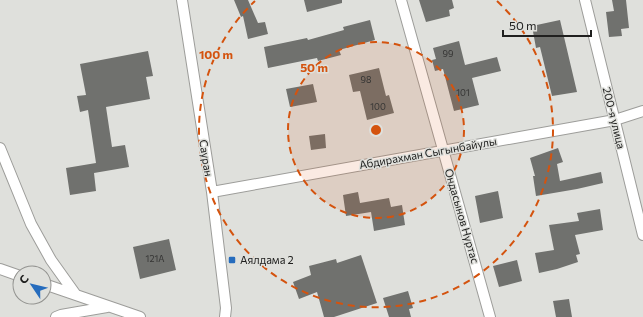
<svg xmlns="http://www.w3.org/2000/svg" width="643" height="317" viewBox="0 0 643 317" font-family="Commissioner,sans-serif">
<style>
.building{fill:#70716e}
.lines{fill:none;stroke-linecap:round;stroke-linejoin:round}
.street-casing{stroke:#9d9d9a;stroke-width:12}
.street{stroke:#fff;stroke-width:10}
.ring{fill:none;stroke:#d4530e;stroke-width:2;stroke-dasharray:7 5}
.poi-dot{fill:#266cbd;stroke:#dfe0dc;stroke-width:1.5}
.labels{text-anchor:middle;stroke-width:3;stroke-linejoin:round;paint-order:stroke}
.number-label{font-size:9px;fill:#343433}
.street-label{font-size:11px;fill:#20201f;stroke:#dfe0dc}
.poi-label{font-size:11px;fill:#20201f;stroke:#dfe0dc;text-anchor:start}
.centre{fill:#d4530e;stroke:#dfe0dc;stroke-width:2}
.ring-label{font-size:12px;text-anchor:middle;font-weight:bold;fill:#d4530e;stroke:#dfe0dc;stroke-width:3;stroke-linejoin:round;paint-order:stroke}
</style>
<rect width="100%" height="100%" fill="#dfe0dc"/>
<!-- building -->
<path class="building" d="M234 0H248L258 23 265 22 268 34 248 39 243 16 241 17Z
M304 0H342V3L307 12Z
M419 0H452L454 8 449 10 450 16 426 22Z
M612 0H626L629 28 621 29 622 36 609 37 606 12 614 11Z
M370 20 375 40 339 50 341 55 318 61 317 58 268 68 264 47 307 38 308 40 344 30 343 27Z
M560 20 577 92 552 96 540 47 536 48 532 26Z
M459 41 465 65 497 57 501 71 472 78 479 105 454 111 443 69 435 71 432 60 436 59 433 48Z
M148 51 153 76 146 77 150 99 106 107 112 147 125 145 129 167 94 173 96 191 70 195 66 168 96 163 88 110 80 112 77 96 86 95 80 64Z
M379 68 386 96 389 95 394 113 367 120 360 91 353 92 349 75Z
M313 84 317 102 290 107 286 89Z
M325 134 326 148 311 150 309 136Z
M558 148 563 162 557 164 560 181 601 172 603 183 577 189 536 196 533 176H535L530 158Z
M498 191 503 218 480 223 475 196Z
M358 192 360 203 389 198 391 207 402 205 405 225 374 231 371 212 346 216 343 195Z
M600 209 603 230 575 235 580 254 576 255 578 262 557 269 539 273 535 253 554 250 549 225 579 221 577 213Z
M169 239 176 270 140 279 133 247Z
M361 255 377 303 334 317H324L317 292 299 299 293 282 311 275 309 266 336 259 337 263Z
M517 260 522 281 499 287 493 266Z
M408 291 413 308 409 309 411 317H389L383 298Z
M569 299 572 317H556L553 301Z"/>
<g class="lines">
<!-- street casing -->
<g class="street-casing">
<path id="street" d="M182 0 212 192 226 308 225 317
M401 0 490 317
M585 0 643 235
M0 148 31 224 51 260 76 295
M212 192 615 120 643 111
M0 269 20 276
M44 284 140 317
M56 317 61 315 107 307"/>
</g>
<!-- street -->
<use href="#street" class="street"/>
</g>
<!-- distance rings -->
<circle cx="376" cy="130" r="88" fill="#d4530e" fill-opacity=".12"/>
<g class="ring">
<circle cx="376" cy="130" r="88"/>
<path d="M497 1A177 177 0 1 1 255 1"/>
</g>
<!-- markers -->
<rect class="poi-dot" x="228" y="256" width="8" height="8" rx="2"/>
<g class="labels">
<!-- number labels -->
<g class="number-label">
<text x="448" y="57">99</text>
<text x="366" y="83">98</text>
<text x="463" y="96">101</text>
<text x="378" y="110">100</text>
<text x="155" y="262">121А</text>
</g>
<!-- street labels -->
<g class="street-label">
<text transform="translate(614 118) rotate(76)" y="4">200-я улица</text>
<text transform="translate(428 153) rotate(-10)" y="4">Абдирахман Сыгынбайулы</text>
<text transform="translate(206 158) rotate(81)" y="4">Сауран</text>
<text transform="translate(462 216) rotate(74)" y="4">Ондасынов Нуртас</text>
</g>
<!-- poi labels -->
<g class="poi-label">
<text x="240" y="264">Аялдама 2</text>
</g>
</g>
<circle cx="376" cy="130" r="6" class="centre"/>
<g class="ring-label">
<text x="216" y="59">100 m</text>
<text x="314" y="72">50 m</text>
</g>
<!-- north arrow -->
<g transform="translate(32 285) rotate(305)"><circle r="19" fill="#dfe0dc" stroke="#939390"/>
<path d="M0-3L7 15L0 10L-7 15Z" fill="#266cbd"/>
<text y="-6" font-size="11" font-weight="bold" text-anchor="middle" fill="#20201f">С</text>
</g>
<!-- scale -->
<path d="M503 30v6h88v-6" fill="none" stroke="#20201f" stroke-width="2"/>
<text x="509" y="30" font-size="12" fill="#20201f" stroke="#dfe0dc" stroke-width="3" paint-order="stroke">50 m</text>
</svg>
